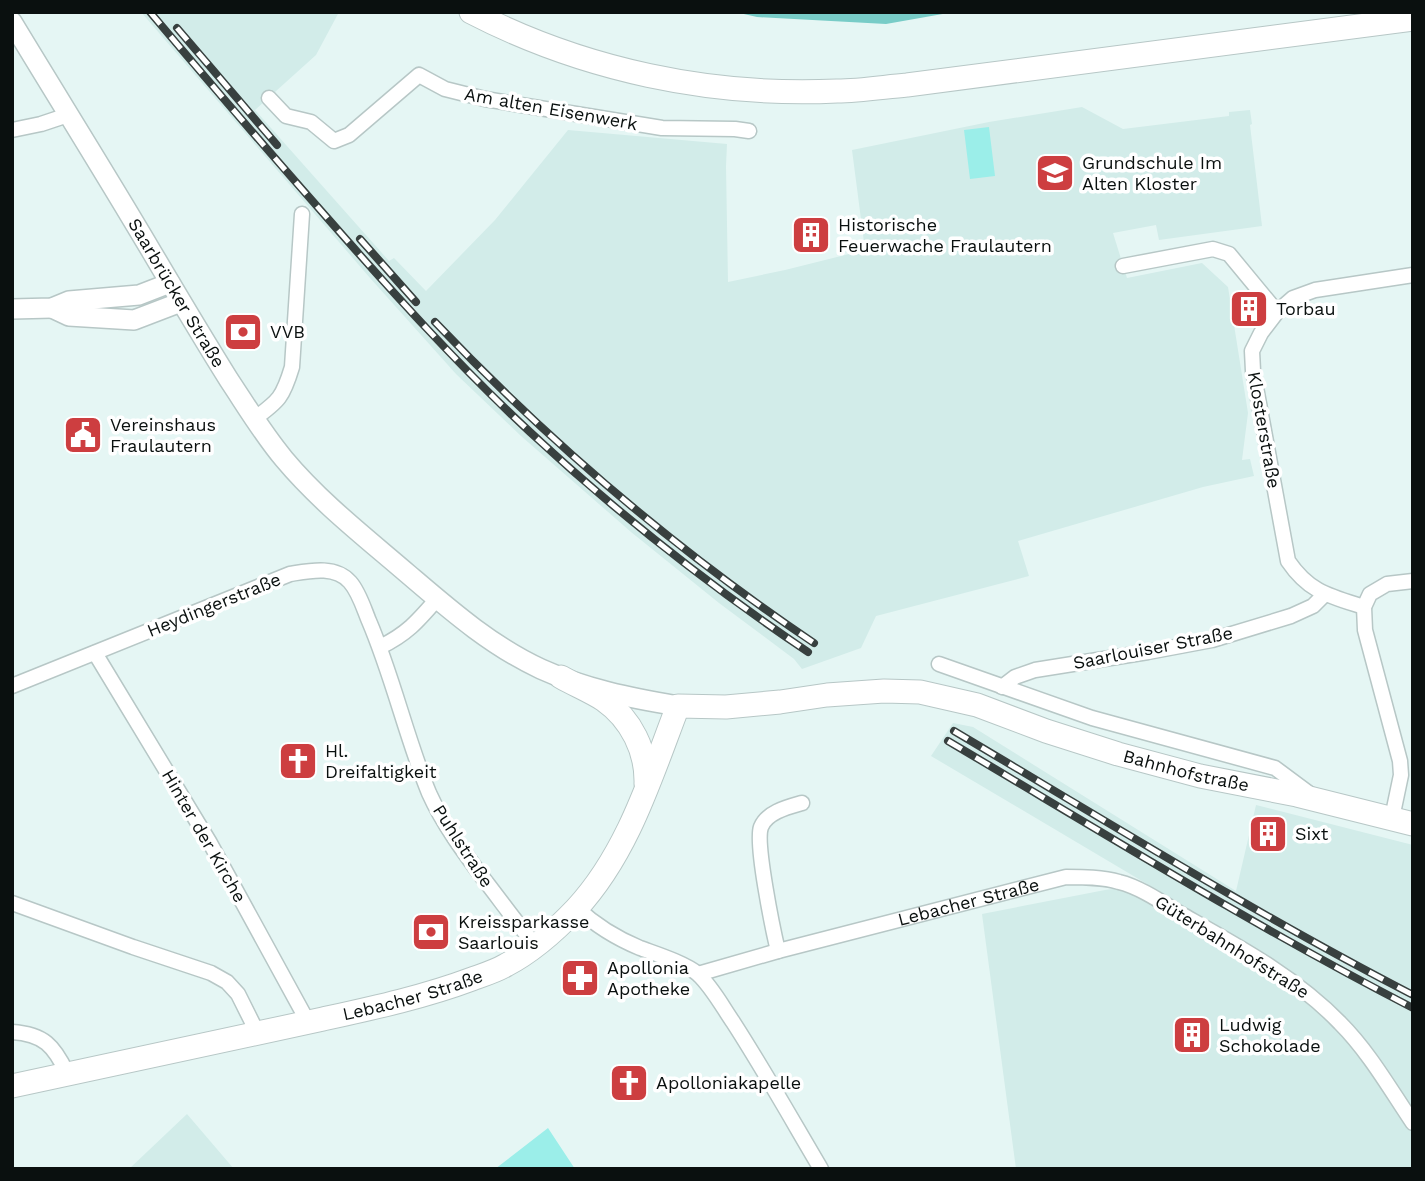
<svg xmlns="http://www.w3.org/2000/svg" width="1425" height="1181" viewBox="0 0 1425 1181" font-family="'Work Sans',sans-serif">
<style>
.built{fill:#d2ece9}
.green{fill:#9beee9}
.water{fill:#78ccc7}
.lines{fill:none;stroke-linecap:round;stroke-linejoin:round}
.street-casing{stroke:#b7c7c6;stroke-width:17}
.secondary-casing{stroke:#b7c7c6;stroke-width:22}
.primary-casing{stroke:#b7c7c6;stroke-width:25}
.street{stroke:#fff;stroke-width:14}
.secondary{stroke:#fff;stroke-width:19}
.primary{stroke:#fff;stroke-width:23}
.rail-casing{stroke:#38403f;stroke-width:8}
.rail{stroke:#fff;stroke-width:5;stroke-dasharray:16;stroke-linecap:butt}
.labels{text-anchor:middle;stroke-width:7;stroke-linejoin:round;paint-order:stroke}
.street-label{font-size:18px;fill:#0a100f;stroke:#fff}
.poi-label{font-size:18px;fill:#0a100f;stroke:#fff;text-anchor:start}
</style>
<rect width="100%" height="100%" fill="#e5f6f4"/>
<!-- built -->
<path class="built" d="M141 12H339L316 55 255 110 389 261 394 258 426 291 495 220 568 130 727 144 726 166 728 282 785 270 865 250 852 150 989 122 1082 107 1123 129 1229 116V112L1250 110 1252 124 1250 125 1262 226 1159 240 1156 225 1113 233 1127 278 1202 263 1228 287 1248 413 1242 460 1250 459 1254 476 1203 487 1018 541 1029 576 876 616 861 648 802 669 794 659 719 603 631 532 521 436 456 374 370 278Z
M953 723 973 727 1236 891 1256 805 1413 845V1169H1016L982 914 1105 890 1147 884 931 756Z
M187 1114 234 1169H129Z"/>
<!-- green -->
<path class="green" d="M989 127 995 176 970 179 964 130Z
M548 1128 575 1169H495Z"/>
<!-- water -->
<path class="water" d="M735 12H954L886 24 757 17Z"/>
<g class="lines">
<!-- street casing -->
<g class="street-casing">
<g id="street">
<path d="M269 98 286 116 311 122 334 141 349 135 419 75 445 89 485 99 662 128 735 129 749 131"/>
<path d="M12 130 41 124 68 115"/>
<path d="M1123 266 1213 249 1229 254 1277 312 1261 333 1252 351 1253 371 1288 561C1309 592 1329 596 1364 607"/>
<path d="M1277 312 1293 298 1315 290 1413 275"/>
<path d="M254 419C279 401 283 397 292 367L302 214"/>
<path d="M380 647C407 634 418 621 437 599"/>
<path d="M95 653 210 843 308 1022"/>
<path d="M939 664 1092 718 1275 768 1310 794"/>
<path d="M12 686 290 574C309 571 335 565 350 582 359 592 364 609 369 621 393 677 406 737 429 793 443 824 463 851 483 878 501 901 517 924 536 946"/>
<path d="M1002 687 1015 677 1035 670 1148 652 1212 640 1291 616 1313 606 1324 595"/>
<path d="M1392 818 1401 775 1400 761 1365 630 1364 607 1370 594 1387 584 1413 581"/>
<path d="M12 903 133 947 211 973 227 982 238 994 258 1034"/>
<path d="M577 908C595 925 616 938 640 948 656 954 685 963 698 974 712 987 722 1006 733 1022 764 1070 792 1120 821 1169"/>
<path d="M778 951C773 930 755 843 761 827 767 812 788 807 802 803"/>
<path id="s1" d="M698 974 778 951 1066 877C1083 877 1103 877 1119 882 1140 887 1163 903 1181 914 1236 945 1296 977 1340 1023 1369 1052 1390 1089 1413 1123"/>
<path d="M12 1032C44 1034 54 1046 67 1073"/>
</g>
</g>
<!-- secondary casing -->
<g class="secondary-casing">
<g id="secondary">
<path id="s2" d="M12 22C58 98 105 173 150 249 176 293 202 337 229 380 247 407 263 434 284 459 320 502 365 537 408 574 449 609 491 646 541 669 585 689 631 698 678 706"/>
<path d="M52 308 69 316 134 320 181 302"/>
<path d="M12 309 52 308 69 301 139 295 170 283"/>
</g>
</g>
<!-- primary casing -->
<g class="primary-casing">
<g id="primary">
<path d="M471 12C583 70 711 97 837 91 860 91 884 87 907 85L1413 19"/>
<path d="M561 677C575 685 590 691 604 700 631 719 647 751 646 784"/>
<path id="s3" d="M12 1086C116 1063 220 1042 323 1019 373 1008 424 997 472 979 483 975 496 971 506 965 533 951 556 930 576 909 628 853 651 776 678 706L726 707 780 702 827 695 884 691 920 692 977 705 1046 731 1118 754 1200 776 1297 795 1413 824"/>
</g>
</g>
<!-- street -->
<use href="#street" class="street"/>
<!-- secondary -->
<use href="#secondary" class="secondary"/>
<!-- primary -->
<use href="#primary" class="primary"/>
<!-- rail casing -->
<g class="rail-casing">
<path id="rail" d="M150 12C209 82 269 152 330 221 394 294 459 366 530 432 617 513 710 586 808 652
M177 28 277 145
M360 239 416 302
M435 322C550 443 676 550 814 643
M954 731C1106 821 1256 914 1413 995
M948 741C1102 832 1254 926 1413 1008"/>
</g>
<!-- rail -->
<use href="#rail" class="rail"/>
</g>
<!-- icons -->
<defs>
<g id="school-square" transform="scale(2.0125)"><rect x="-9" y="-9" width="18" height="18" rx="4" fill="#cd3e40" stroke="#fff"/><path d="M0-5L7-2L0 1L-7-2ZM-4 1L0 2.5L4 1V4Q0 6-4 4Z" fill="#fff"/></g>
<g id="building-square" transform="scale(2.0125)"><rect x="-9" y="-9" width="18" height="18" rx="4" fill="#cd3e40" stroke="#fff"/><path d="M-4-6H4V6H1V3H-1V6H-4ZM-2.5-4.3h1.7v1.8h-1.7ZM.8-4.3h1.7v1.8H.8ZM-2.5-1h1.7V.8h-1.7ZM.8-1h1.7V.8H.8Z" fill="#fff"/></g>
<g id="bank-square" transform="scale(2.0125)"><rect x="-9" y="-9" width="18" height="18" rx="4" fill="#cd3e40" stroke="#fff"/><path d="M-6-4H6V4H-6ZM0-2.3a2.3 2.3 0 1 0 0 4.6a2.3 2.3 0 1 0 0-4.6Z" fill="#fff"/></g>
<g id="civic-square" transform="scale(2.0125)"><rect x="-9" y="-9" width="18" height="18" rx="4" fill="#cd3e40" stroke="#fff"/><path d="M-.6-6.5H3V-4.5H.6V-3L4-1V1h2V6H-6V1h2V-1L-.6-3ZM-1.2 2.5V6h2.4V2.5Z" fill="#fff"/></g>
<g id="church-square" transform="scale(2.0125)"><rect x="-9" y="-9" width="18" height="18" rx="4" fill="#cd3e40" stroke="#fff"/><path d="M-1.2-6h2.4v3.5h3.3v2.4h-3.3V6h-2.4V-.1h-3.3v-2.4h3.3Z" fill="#fff"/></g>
<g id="pharmacy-square" transform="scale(2.0125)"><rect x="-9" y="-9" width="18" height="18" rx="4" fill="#cd3e40" stroke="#fff"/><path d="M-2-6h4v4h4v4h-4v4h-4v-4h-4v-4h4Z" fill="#fff"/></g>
</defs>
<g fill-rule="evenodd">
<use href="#school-square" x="1055" y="173"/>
<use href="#building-square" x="811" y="235"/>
<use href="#building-square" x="1249" y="309"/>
<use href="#bank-square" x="243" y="332"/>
<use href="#civic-square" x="83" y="435"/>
<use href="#church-square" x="298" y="761"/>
<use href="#building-square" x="1268" y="834"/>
<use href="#bank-square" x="431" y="932"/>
<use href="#pharmacy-square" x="580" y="978"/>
<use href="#building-square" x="1192" y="1035"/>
<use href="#church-square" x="629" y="1083"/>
</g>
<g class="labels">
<!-- street labels -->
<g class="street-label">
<text transform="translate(551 109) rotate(10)" y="6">Am alten Eisenwerk</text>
<text dy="6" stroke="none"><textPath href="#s2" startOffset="317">Saarbrücker Straße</textPath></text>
<text transform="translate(1264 430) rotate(80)" y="6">Klosterstraße</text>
<text transform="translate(214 605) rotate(-22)" y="6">Heydingerstraße</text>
<text transform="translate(1153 648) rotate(-11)" y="6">Saarlouiser Straße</text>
<text dy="6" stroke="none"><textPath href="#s3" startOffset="1349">Bahnhofstraße</textPath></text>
<text transform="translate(204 836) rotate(60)" y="6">Hinter der Kirche</text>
<text transform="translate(463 846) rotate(57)" y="6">Puhlstraße</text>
<text dy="6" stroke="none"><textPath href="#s1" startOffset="280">Lebacher Straße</textPath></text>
<text transform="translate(1232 947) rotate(32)" y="6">Güterbahnhofstraße</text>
<text dy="6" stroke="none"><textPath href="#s3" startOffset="411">Lebacher Straße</textPath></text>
</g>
<!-- poi labels -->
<g class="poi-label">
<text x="1082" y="169">Grundschule Im<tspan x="1082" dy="21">Alten Kloster</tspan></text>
<text x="838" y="231">Historische<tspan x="838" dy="21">Feuerwache Fraulautern</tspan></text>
<text x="1276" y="315">Torbau</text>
<text x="270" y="338">VVB</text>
<text x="110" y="431">Vereinshaus<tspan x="110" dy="21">Fraulautern</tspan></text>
<text x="325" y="757">Hl.<tspan x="325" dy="21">Dreifaltigkeit</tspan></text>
<text x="1295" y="840">Sixt</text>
<text x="458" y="928">Kreissparkasse<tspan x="458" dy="21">Saarlouis</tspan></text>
<text x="607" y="974">Apollonia<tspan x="607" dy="21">Apotheke</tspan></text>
<text x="1219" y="1031">Ludwig<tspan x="1219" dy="21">Schokolade</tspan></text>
<text x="656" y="1089">Apolloniakapelle</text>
</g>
</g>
<!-- border -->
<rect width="1425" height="1181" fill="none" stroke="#0a100f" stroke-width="28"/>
</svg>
